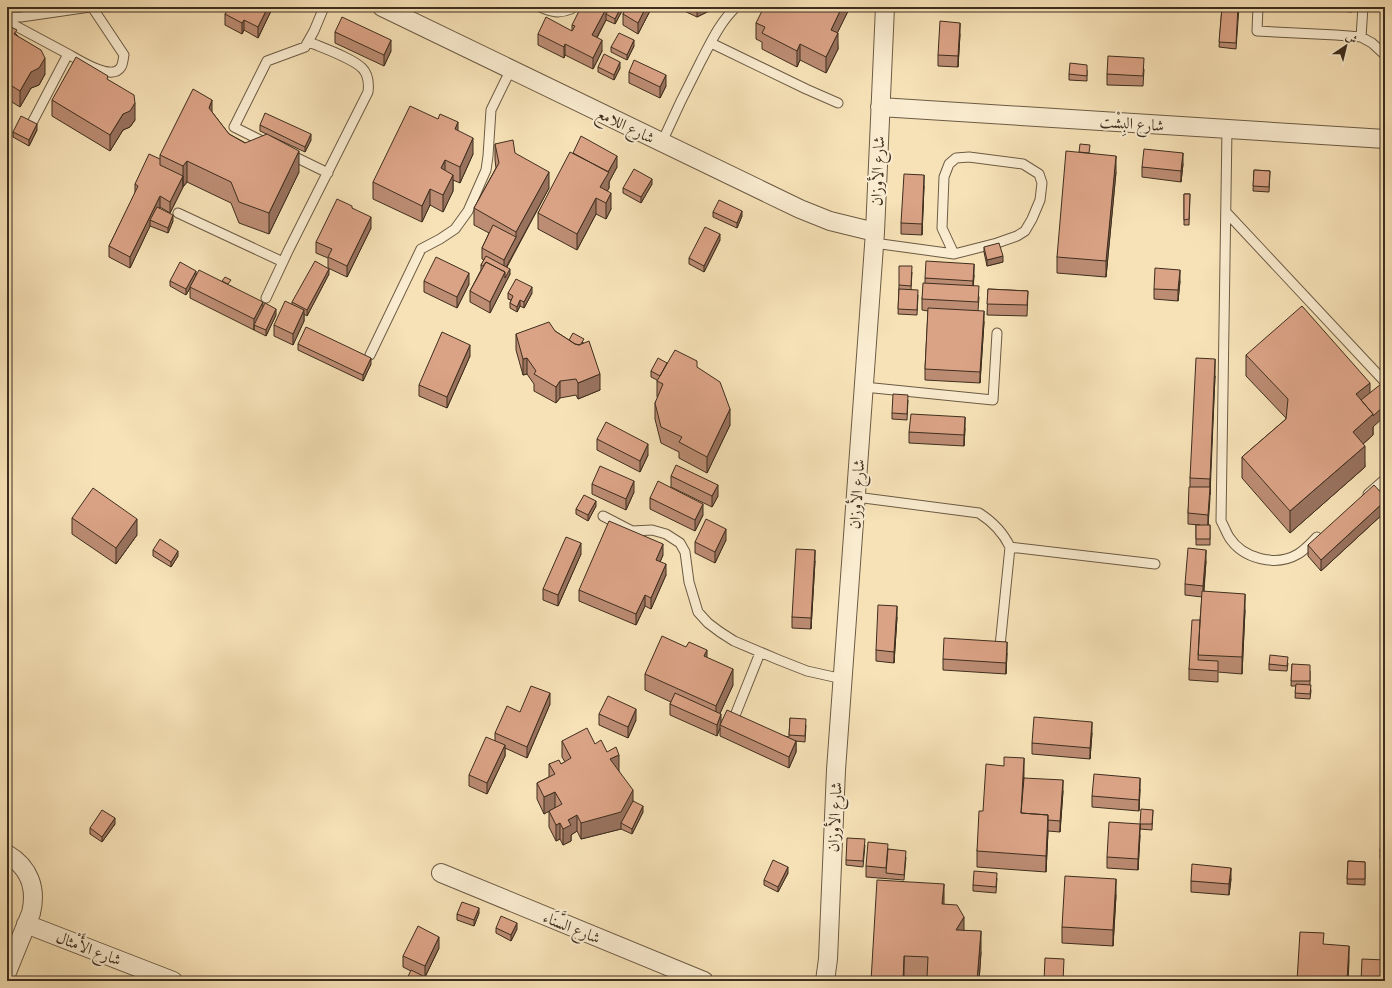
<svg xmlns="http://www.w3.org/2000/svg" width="1392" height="988" viewBox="0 0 1392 988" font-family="'IM FELL DW Pica',Amiri,serif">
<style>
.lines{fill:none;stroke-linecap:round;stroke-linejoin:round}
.service-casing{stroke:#6c5b44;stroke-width:11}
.minor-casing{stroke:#6c5b44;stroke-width:20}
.service{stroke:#faecd0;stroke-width:9}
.minor{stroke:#faecd0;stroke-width:18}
.wall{fill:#bc8c73;stroke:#3e2e1e}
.shaded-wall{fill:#99725e;stroke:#3e2e1e}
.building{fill:#dba386;stroke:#3e2e1e}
.labels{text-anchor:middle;stroke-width:4;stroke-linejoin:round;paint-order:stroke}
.street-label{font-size:16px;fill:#3e2e1e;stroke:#faecd0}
</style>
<rect width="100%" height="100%" fill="#f7e2b7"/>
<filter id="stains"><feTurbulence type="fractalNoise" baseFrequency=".005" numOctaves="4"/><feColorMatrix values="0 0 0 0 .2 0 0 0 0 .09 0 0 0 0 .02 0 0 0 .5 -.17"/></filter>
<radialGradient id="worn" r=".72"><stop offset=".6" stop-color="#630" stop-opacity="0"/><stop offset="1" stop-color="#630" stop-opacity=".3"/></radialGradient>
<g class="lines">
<!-- service casing -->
<g class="service-casing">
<path id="service" d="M540 7C551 12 559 14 571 9L572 7
M1258 7 1257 31 1336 35 1361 37 1372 43 1385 55
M7 15 11 17H21L90 7
M11 17 14 25 68 54
M1361 37 1363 7
M711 43 806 89 838 103
M33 121 68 54C79 60 112 82 121 67 123 64 123 59 124 55L92 7
M1227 129 1221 521C1224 526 1226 532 1229 537 1243 559 1276 567 1298 554 1305 550 1311 543 1317 537
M662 142C674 115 687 88 701 61 711 42 720 22 736 7
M266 143 234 127 267 61 305 47 314 31 324 7
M289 154 328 173
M1226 212 1385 382
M178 213 283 262
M874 243 954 254 997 243 1017 236 1025 231 1032 219 1040 200 1042 183 1039 174 1023 164 969 157 956 158 949 164 944 177 942 228 954 254
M266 298 288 251 368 92C369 84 368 74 362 68 352 58 323 48 309 42
M370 355 421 249 440 239 455 229 468 211 486 170 488 156 491 110 511 69
M864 387 993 400 997 333
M1368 494 1385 479
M856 497 979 513C993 522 1003 532 1010 547L1155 564
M603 516 632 531 652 530 666 534 680 543 685 552 689 582 698 612 708 623 720 632 734 641 779 660 807 671 843 679
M1000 646 1010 547
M734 718 760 653"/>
</g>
<!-- minor casing -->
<g class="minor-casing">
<path id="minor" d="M382 7 800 209 830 221 875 232
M880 107 1385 139
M7 854C29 867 37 888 31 913L7 972
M441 873 704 981
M26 924 173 981
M825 981 828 959 836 770 875 232 885 7"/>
</g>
<!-- service -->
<use href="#service" class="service"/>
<!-- minor -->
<use href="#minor" class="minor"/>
</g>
<!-- wall -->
<path class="wall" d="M271 7V11L258 38 244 30 242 34 225 25V14Z
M622 7V11L615 24 606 20 597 38 602 51 593 69 565 55 564 58 538 45V34L572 31V25Z
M627 7H652L638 34 623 25V14Z
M676 7H717L697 17Z
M850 7 837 33 838 49 826 73 800 60 797 67 762 49V42L756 39V23Z
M1222 7H1239L1236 49 1219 47Z
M1291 7H1352V12Z
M7 25 17 35 45 74 39 85 31 88 20 107 7 99Z
M335 32 391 51 384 66 335 43Z
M960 34 958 67 938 66V55Z
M634 46 627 60 611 52V47Z
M598 67 620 68 614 80 598 72Z
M1144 69 1143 86 1107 85V74Z
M1087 70V81L1069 80V74Z
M629 72 666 86 660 98 629 83Z
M108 80 135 120 130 127 123 130 110 151 52 116V100Z
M212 112 229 134 299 172 269 234 239 223 231 203 187 182 183 187 170 213 160 207 159 208 173 221 168 233 150 226 130 268 109 257V246L135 194V184L160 159V155Z
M260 125 311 140 305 152 260 131Z
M37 130 29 146 13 137V132Z
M458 131 473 154 460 183 453 180V191L443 212 430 205 422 222 373 199V182Z
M495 144 515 153 549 188 507 267 510 274 490 313 470 302V291L481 270V265L484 260 482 259V248L489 233 474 225V208L496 168 495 160Z
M573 153 617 167 609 182V188L607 191 611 209 606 219 596 214 577 250 538 229V213Z
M1090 153 1116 172 1106 277 1057 273V257Z
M1183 164 1181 182 1142 177V167Z
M1254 170 1270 171 1269 192 1253 191Z
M652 184 641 203 623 193V188Z
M924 186 922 235 901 234V223Z
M1184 194H1190L1189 225H1184Z
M352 208 371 228 347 277 328 268V258L316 253V242Z
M713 212 742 216 737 228 713 217Z
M720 240 704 272 689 264V258Z
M984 247 1003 262 987 266 984 252Z
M912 272 911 289 918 295 917 315 898 314 899 285Z
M196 274 231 286 263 307 276 315 266 336 190 298V288L186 295 170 286V281Z
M329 274 307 316 304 314V321L293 345 274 336V325L292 305V302Z
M974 275 973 286 979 297 978 311 984 322 980 383 925 380V369L928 311 922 310V299L925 283V278Z
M424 281 469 284 457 308 424 292Z
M1180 281 1178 301 1154 299V289Z
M988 289 1028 291 1027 316 987 315Z
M508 293H532L524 308 520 306 517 312 510 308V303L511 300 508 299Z
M555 331 569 340 584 343 600 390 578 399 576 395 560 398 556 403 534 391V384L527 374 523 375 516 350V334Z
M298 344 371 364 363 381 298 350Z
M1246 355 1370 393 1373 427V435L1363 444 1365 467 1290 533 1242 478V457L1286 419V418L1246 376Z
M470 356 447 408 419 396V385Z
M667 363 697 367 730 425 707 473 679 458V452L661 443 655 419V403L658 397H657V380L651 377V371Z
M1215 376 1208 525H1210V545H1196V525H1200L1188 524V513L1190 487V478Z
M908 400 907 420 892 419V413Z
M965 428 964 446 909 443V432Z
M597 439 648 455 640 472 597 450Z
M671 476 718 496 712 507 671 487Z
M592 484 634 492 626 510 592 494Z
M1385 497V512L1321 571 1308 556V545Z
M650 498 703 515 695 531 650 509Z
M596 506 588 521 576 514V509Z
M72 518 137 535 116 564 72 534Z
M726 540 715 563 695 553V542Z
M153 550 178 556 171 567 153 556Z
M581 554 558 606 543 600V589Z
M663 555 660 562 666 575 651 609 645 606 636 625 579 601V590Z
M815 561 811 629 792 628V617Z
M1206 561 1204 591 1245 610 1242 674 1218 672V682L1189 680V669L1200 620 1202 597 1185 595V584Z
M897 617 894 663 876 661V650Z
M1007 653 1006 674 943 670V659Z
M707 657 733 685 720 713 721 723 789 737 790 718 806 725 805 742 796 741V752L789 768 720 736V728L717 736 670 715V704L671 702 645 690V674Z
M1288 663 1287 671 1269 670V664Z
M1292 664 1310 671V685L1311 691 1310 699 1295 698 1296 686H1291Z
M550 704 527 758 505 748V756L487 794 469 786V775L495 741V733L520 712Z
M599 714 636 720 628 738 599 725Z
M1092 733 1090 759 1032 754V743Z
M562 741 595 744 607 752 619 771 633 801 643 812 632 834 621 829 581 839 577 831 571 835V841L563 845 560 839 556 841 549 827V811L544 814 537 799V783L549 777V764H561L565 762 562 757Z
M1004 766 1024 778 1063 791 1060 832 1048 831 1046 872 977 867V851L983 811Z
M1140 789 1139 811 1092 807V796Z
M1153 810 1152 830 1140 829V824Z
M115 824 102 842 90 834V828Z
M1382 827H1385V858H1380Z
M1140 835 1138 870 1107 868V857Z
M865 845 863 867 846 865V860Z
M888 849 906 857 904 880 866 877V866Z
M1348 861 1365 862V885L1347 884Z
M788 873 778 892 764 885V880Z
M997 878 996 893 973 891V885Z
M1231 879 1229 895 1191 892V881Z
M1116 895 1113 946 1062 943V927Z
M944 904 981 952 979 981H927V978L904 977V981H871Z
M479 913 474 926 457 920V914Z
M496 928 517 929 511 941 496 933Z
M439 948 425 977V981L411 971 403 967V956Z"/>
<!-- shaded-wall -->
<path class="shaded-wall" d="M268 7H271V11L258 38V27Z
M607 7H613L606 14V20L592 46V35Z
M621 7H622V11L615 24V19Z
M646 7H652L638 34V23Z
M697 7H717L697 17Z
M842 7H850L831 46V30Z
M244 20V30L242 34V23Z
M960 23V34L958 67V56Z
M838 33V49L826 73V57Z
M391 40V51L384 66V55Z
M602 40V51L593 69V58Z
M634 40V46L627 60V55Z
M565 44V55L564 58V47Z
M800 44V60L797 67V51Z
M45 58V74L39 85 31 88 20 107V91L31 72Z
M620 62V68L614 80V75Z
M666 75V86L660 98V87Z
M212 100V121L209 108Z
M135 103V120L130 127 123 130 110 151V135L123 114Z
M458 122V138L455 129Z
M37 124V130L29 146V140Z
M311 134V140L305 152V147Z
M473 138V154L460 183V167Z
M299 151V172L269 234V213Z
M1183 153V164L1181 182V171Z
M617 156V167L609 182V188L602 201 600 187Z
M1116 156V172L1106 277V261Z
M445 160V176L441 168Z
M187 161V182L183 187V166Z
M549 172V188L504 271V260L516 237V232Z
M453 175V191L443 212V195Z
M924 175V186L922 235V224Z
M183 176V187L170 213V202Z
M652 179V184L641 203V197Z
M430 189V205L422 222V206Z
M611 193V209L606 219V203Z
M160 196V207L153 221 150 220V226L130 268V257Z
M596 198V214L577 250V234Z
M742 211V216L737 228V223Z
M173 215V221L168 233V228Z
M371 217V228L347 277V266Z
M720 234V240L704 272V266Z
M1003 256V262L987 266V260Z
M974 264V275L973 292V281Z
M329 269V274L307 316V310Z
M510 269V274L490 313V302L505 272Z
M1180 270V281L1178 301V290Z
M196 271V276L190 287V288L186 295V289Z
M469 273V284L457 308V297Z
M532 287V293L524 308V302Z
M520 300V306L517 312V307Z
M263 302V313L254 325V330V319Z
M276 309V315L266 336V330Z
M304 310V321L293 345V334Z
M984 311V322L980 383V372Z
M470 345V356L447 408V397Z
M371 358V364L363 381V375Z
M527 358V374L523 375V359Z
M1215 359V376L1210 495V479Z
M600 374V390L578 399V383Z
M560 381V398L556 403V387Z
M1370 383V404L1362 411 1356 394Z
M1385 405V416L1373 427V435L1353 453V432L1373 414Z
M730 409V425L707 473V457Z
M965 417V428L964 446V435Z
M648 444V455L640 472V461Z
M1365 446V467L1290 533V511Z
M634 481V492L626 510V499Z
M718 485V496L712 507V496Z
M1210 487V498L1208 526V515Z
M596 501V506L588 521V515Z
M1385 501V512L1321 571V560Z
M703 504V515L695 531V520Z
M137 519V535L116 564V548Z
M726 529V540L715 563V552Z
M581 543V554L558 606V595Z
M663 544V555L656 571V560Z
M815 550V561L811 629V618Z
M1206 550V561L1203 597V586Z
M178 551V556L171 567V562Z
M666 564V575L651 609V598Z
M1245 594V610L1242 674V657Z
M645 595V606L636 625V614Z
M897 606V617L894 663V652Z
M1007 642V653L1006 674V663Z
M707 650V666L704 656Z
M733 669V685L716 722V706Z
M550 693V704L527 758V747Z
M636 709V720L628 738V727Z
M721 714V725H720V728L717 736V725Z
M1092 722V733L1090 759V748Z
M796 741V752L789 768V757Z
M505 745V756L487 794V783Z
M619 755V771L610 776V759Z
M1024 758V774L1022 819H1021Z
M1140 778V789L1139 811V800Z
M1063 780V791L1060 832V821Z
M633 790V806L621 823V829L581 839V823Z
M555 792V808L544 814V797Z
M643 806V812L632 834V829Z
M577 815V831L571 835V841L563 845V829L568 820Z
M1048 815V831L1046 872V856Z
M115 818V824L102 842V837Z
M560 823V839L556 841V825Z
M1140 824V835L1138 870V859Z
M788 867V873L778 892V887Z
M1231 868V879L1229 895V884Z
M1116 879V895L1113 946V930Z
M944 884V905L942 904Z
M479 908V913L474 926V920Z
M964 917V939L956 930Z
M517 923V929L511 941V935Z
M981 931V952L979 981H977Z
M439 937V948L425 977V966Z
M1349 946V962L1348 981H1347Z
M904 956V981H903Z"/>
<!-- building -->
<path class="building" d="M229 7H268L258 27 244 20 242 23 225 14Z
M581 7H607L592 35 602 40 593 58 565 44 564 47 538 34 546 17 572 31 575 26 572 25Z
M610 7H621L615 19 606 14Z
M627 7H646L638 23 623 14Z
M764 7H842L831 30 838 33 826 57 800 44 797 51 762 33 765 27 756 23Z
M1222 7H1238L1236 43 1219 42Z
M342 17 391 40 384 55 335 32Z
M940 21 960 23 958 56 938 55Z
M7 25 17 30 14 34 41 50 45 58 39 68 31 72 20 91 7 83Z
M619 33 634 40 627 55 611 47Z
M604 54 620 62 614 75 598 67Z
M1108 56 1144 58 1143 76 1107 74Z
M76 57 108 76 107 79 134 95 135 103 130 111 123 114 110 135 52 100Z
M634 60 666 75 660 87 629 72Z
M1070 63 1087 65V76L1069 74Z
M193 89 212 100 209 108 229 134 245 143 267 134 299 151 269 213 239 202 231 182 187 161 183 166 160 155Z
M410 106 438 119 440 114 458 122 455 129 473 138 460 167 445 160 441 168 453 175 443 195 430 189 422 206 373 182Z
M265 113 311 134 305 147 260 125Z
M21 116 37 124 29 140 13 132Z
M581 136 617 156 608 172 573 153Z
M513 140 515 153 549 172 516 232 474 208 499 163 495 144Z
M1080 144 1090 145 1089 153 1079 152Z
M1144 149 1183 153 1181 171 1142 167Z
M1066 151 1116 156 1106 261 1057 257Z
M570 152 609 172 600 187 611 193 606 203 596 198 577 234 538 213Z
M149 154 160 159V165L183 176 170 202 160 196 130 257 109 246 138 186 135 184Z
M634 169 652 179 641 197 623 188Z
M1254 170 1270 171 1269 187 1253 186Z
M904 174 924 175 922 224 901 223Z
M1184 194H1190L1189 219 1184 220Z
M337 199 352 206V208L371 217 347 266 328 257 332 249 316 242Z
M719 200 742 211 737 223 713 212Z
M157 207 173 215 168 228 150 220Z
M493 225 516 237 504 260 482 248Z
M705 227 720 234 704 266 689 258Z
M999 243 1003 256 987 260 984 247Z
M486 256 510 269 505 278V272L486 262 483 266 481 265Z
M436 257 469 273 457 297 424 281Z
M315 261 329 269 307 310 292 302Z
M926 261 974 264 973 281 925 278Z
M180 262 196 271 186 289 170 281Z
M486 262 505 272 490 302 470 291Z
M899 266H912L911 286 899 285Z
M1155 268 1180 270 1178 290 1154 289Z
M199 270 263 302 254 319 190 287Z
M225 277 231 280 228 284 222 281Z
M516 279 532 287 524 302 520 300 517 307 510 303 513 296 508 293Z
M923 283 979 286 978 302 922 299Z
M899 289 918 290 917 310 898 309Z
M988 289 1028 291 1027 305 987 304Z
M285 301 304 310 293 334 274 325Z
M265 303 276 309 266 330 254 325Z
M1302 306 1370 383 1356 394 1373 414 1353 432 1365 446 1290 511 1242 457 1286 419 1288 399 1246 355Z
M928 308 984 311 980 372 925 369Z
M549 322 555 331 575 344 579 345 589 341 600 374 578 383 576 379 560 381 556 387 534 374 536 371 527 358 523 359 516 334Z
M306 327 371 358 363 375 298 344Z
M442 332 470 345 447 397 419 385Z
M573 333 584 339 581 344 579 345 575 344 569 340Z
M675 350 697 361V367L720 382 730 409 707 457 679 442 682 437 661 427 655 403 663 384 657 381Z
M658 358 667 363 660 376 651 371Z
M1196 358 1215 359 1210 479 1190 478Z
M1381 384 1385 389V405L1373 416V414L1361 400Z
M893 394 908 395 907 414 892 413Z
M911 414 965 417 964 435 909 432Z
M606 422 648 444 640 461 597 439Z
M676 465 718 485 712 496 671 476Z
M600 466 634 481 626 499 592 484Z
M658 481 703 504 695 520 650 498Z
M1374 485 1385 497V501L1321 560 1308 545Z
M1189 487H1210L1208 515 1188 513Z
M93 488 137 519 116 548 72 518Z
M584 495 596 501 588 515 576 509Z
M706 519 726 529 715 552 695 542Z
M609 521 663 544 656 560 666 564 651 598 645 595 636 614 579 590Z
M1196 525H1210V539H1196Z
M566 537 581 543 558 595 543 589Z
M160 539 178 551 171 562 153 550Z
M1188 548 1206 550 1203 586 1185 584Z
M796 549 815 550 811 618 792 617Z
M1202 591 1245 594 1242 657 1198 655Z
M878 605 897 606 894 652 876 650Z
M1192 620H1200L1198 660 1218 661V671L1189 669Z
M662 636 686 647 689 642 707 650 704 656 733 669 716 706 645 674Z
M944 638 1007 642 1006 663 943 659Z
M1270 655 1288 657 1287 666 1269 664Z
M1292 664 1310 665V681H1291Z
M1296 684 1311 685 1310 694 1295 693Z
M531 686 550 693 527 747 495 733 507 706 520 712Z
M675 693 721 714 717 725 670 704Z
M608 696 636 709 628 727 599 714Z
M727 710 796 741 789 757 720 725Z
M1034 717 1092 722 1090 748 1032 743Z
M790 718 806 719 805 736 789 735Z
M587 728 595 744 601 740 607 752 616 747 619 755 610 759 633 790 621 812 581 823 577 815 568 820 571 825 563 829 560 823 556 825 549 811 562 804 555 792 544 797 537 783 555 774 549 764 559 760 561 764 571 758 562 741Z
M486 737 505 745 487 783 469 775Z
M1004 757 1024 758 1021 813 1048 815 1046 856 977 851 979 811H983L986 764 1004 766Z
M1094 774 1140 778 1139 800 1092 796Z
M1024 778 1063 780 1060 821 1048 820V815L1021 813Z
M633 801 643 806 632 829 621 823Z
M1141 809 1153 810 1152 824H1140Z
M102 810 115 818 102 837 90 828Z
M1109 822 1140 824 1138 859 1107 857Z
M1382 827H1385V852H1380Z
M847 838 865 839 863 861 846 860Z
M868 842 888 844 886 868 866 866Z
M888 849 906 851 904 875 886 873Z
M773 860 788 867 778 887 764 880Z
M1348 861 1365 862V879H1347Z
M1192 864 1231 868 1229 884 1191 881Z
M974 871 997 873 996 887 973 885Z
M1065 876 1116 879 1113 930 1062 927Z
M877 880 944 884 942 904 957 905 964 917 956 930 981 931 977 981 927 978 928 957 904 956 903 981H871Z
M462 902 479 908 474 920 457 914Z
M501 916 517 923 511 935 496 928Z
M418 926 439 937 425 966 403 956Z
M1300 932 1324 933 1323 944 1349 946 1347 981H1297Z
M1045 958 1064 959 1063 981H1044Z
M1362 959 1385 960V981H1361Z
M411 970 425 977 423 981H406Z"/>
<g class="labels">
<!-- street labels -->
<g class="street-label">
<text transform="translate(1132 123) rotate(4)" y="6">شارع البِشْت</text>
<text transform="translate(626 125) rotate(26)" y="6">شارع اللامع</text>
<text transform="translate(877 171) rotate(-88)" y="6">شارع الأوزان</text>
<text transform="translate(856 494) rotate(-86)" y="6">شارع الأوزان</text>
<text transform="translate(834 817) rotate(-87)" y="6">شارع الأوزان</text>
<text transform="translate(572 927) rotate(22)" y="6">شارع السَّنَاء</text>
<text transform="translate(89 948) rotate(21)" y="6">شارع الأَمْثال</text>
</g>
</g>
<!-- margin -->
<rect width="1392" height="988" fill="none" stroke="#f7e2b7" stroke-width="24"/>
<rect x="8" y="8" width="1376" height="972" fill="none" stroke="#3e2e1e" stroke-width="2"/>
<rect x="12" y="12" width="1368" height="964" fill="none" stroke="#3e2e1e"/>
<!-- north arrow -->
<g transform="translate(1346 46) rotate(35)" stroke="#faecd0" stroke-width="3" paint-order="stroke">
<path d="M0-3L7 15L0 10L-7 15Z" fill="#3e2e1e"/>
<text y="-6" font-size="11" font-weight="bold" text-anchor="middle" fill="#3e2e1e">ش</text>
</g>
<rect width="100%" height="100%" filter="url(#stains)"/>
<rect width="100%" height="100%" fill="url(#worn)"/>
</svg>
